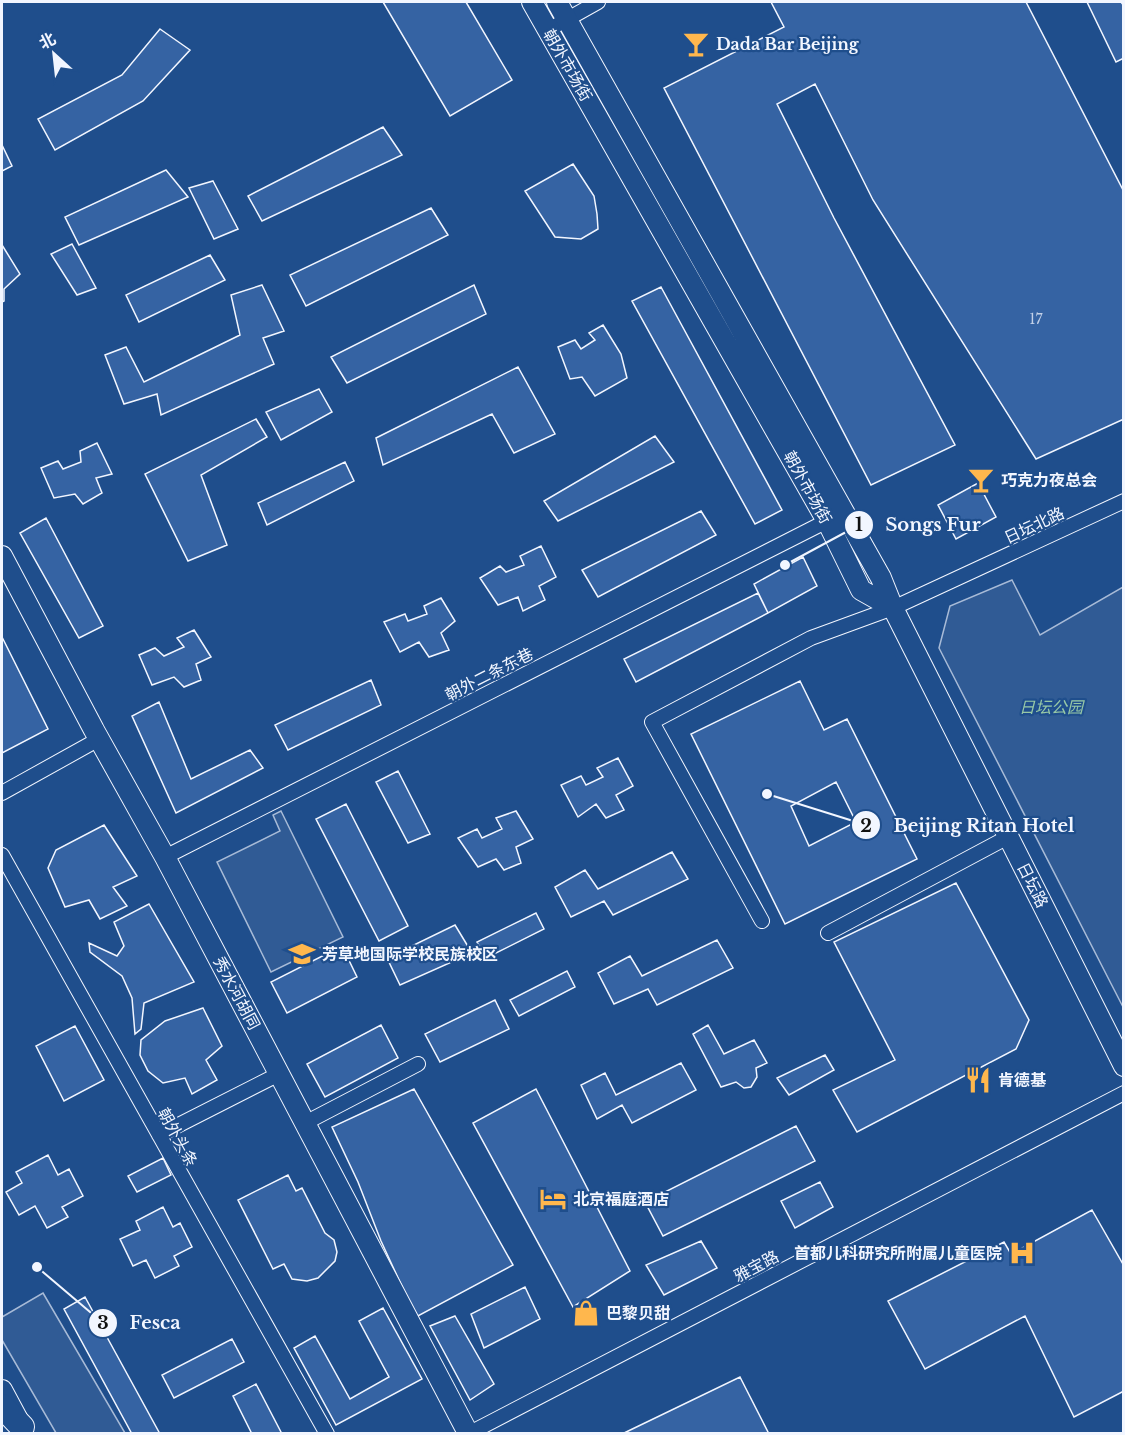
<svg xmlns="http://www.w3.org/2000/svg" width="1125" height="1435" viewBox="0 0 1125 1435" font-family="'Libre Baskerville','Noto Sans SC',serif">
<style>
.built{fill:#305b95;stroke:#a8bbd7;stroke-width:1.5}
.building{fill:#3563a3;stroke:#f2f6ff;stroke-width:1.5;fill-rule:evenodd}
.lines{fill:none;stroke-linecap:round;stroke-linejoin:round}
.street-casing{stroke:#f2f6ff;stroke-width:16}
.secondary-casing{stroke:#f2f6ff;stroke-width:22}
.highway-casing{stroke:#f2f6ff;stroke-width:26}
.street{stroke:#1f4e8c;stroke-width:14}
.secondary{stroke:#1f4e8c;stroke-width:20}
.highway{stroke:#1f4e8c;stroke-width:24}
.labels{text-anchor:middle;stroke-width:4.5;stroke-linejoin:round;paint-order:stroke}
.number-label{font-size:14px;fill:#c3d1e8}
.poi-label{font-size:16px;font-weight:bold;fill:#f2f6ff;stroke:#1f4e8c;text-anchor:start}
.street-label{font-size:16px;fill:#f2f6ff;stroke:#1f4e8c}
.park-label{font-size:16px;font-style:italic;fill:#97c8a6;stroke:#1f4e8c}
.leader{fill:none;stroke:#f2f6ff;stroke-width:2}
.callout-dot{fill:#f2f6ff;stroke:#1f4e8c;stroke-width:2}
.mark-label{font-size:18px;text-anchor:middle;font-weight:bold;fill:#111}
.callout-label{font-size:18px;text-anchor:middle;font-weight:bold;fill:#f2f6ff;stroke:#1f4e8c;stroke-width:4.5;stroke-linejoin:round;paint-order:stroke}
</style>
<rect width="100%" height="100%" fill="#1f4e8c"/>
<!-- built -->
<path class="built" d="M1012 580 1040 635 1123 587V1007L939 648 950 606Z
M281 811 343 937 271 972 217 862 280 831 273 815Z
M43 1293 125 1433H56L2 1340V1317Z"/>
<!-- building -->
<path class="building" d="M383 2H466L512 80 450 116Z
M771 2H1026L1124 192V419L1036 459 873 200 815 84 777 104 834 218 955 445 871 485 664 88 784 27Z
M1087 2H1121L1124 6V58L1116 62Z
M160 29 190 50 143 101 55 150 38 119 122 75Z
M383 127 402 155 262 221 248 196Z
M2 145 12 166 2 171Z
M573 164 594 196 597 214 598 229 581 239 555 237 525 191Z
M166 170 188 197 79 245 65 217Z
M213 181 238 229 214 239 189 188Z
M431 208 448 235 306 306 290 275Z
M72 244 96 288 77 295 51 254Z
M2 245 20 274 4 289V301L2 302Z
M210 255 225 280 139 322 126 295Z
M262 285 284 331 263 338 274 364 161 415 157 394 124 404 105 355 126 347 144 382 240 335 231 295Z
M474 285 486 314 347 383 331 357Z
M661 287 782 510 755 524 632 301Z
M603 325 621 354 627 378 595 396 582 377 570 379 558 347 575 340 581 349 595 340 589 333Z
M518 367 555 434 514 453 492 414 383 465 376 438Z
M319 389 332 412 281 440 266 412Z
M256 419 267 437 201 475 227 545 188 561 145 474Z
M655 436 674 462 558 521 544 501Z
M97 443 112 474 96 478 102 493 83 504 75 494 54 498 41 468 58 461 63 469 81 462 80 451Z
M345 462 354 481 267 525 258 503Z
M978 483 996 517 956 539 938 505Z
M701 511 716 535 598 597 582 570Z
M46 518 103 626 79 638 20 533Z
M541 546 556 577 539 586 545 600 523 611 518 597 498 605 480 578 500 566 506 572 524 565 520 556Z
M803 557 817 586 768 613 754 584Z
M758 593 768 613 636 682 624 659Z
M441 598 455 621 441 633 449 650 429 657 419 642 400 652 384 622 405 614 408 621 427 614 424 606Z
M194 630 211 657 196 664 201 680 184 687 174 677 152 685 139 655 155 648 164 656 184 647 177 638Z
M2 637 48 729 2 753Z
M371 680 381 705 288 750 275 725Z
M800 681 824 730 847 719 917 859 785 924 691 734ZM836 782 856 822 809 846 791 806Z
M159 702 191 779 250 750 263 768 176 813 132 716Z
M618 758 633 786 616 795 624 810 606 818 596 804 578 817 561 785 581 776 586 785 603 777 597 768Z
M398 771 430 834 408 843 376 782Z
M346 804 408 926 379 941 316 819Z
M516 811 533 839 516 847 521 863 504 870 496 859 478 867 458 838 477 829 482 838 502 829 496 818Z
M104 825 137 876 113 887 127 906 100 919 89 900 65 907 48 868 56 850Z
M672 852 688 879 613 915 604 901 571 917 555 887 585 870 598 889Z
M956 883 1029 1020 1016 1049 857 1132 833 1090 895 1060 834 942Z
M149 904 194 982 144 1003 141 1029 135 1034 132 998 122 976 90 952 89 943 117 956 124 946 114 922Z
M536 913 544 929 486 958 477 942Z
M455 925 472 953 400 985 387 958Z
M717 940 733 968 657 1005 648 989 614 1004 598 973 630 956 642 976Z
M342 946 357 977 287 1013 271 982Z
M567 971 575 987 519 1016 510 1000Z
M495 1000 509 1029 440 1062 425 1034Z
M203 1008 222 1046 206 1060 217 1080 192 1094 185 1078 163 1083 148 1071 140 1055 141 1040 165 1021Z
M381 1025 398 1058 325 1097 307 1064Z
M708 1025 724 1054 754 1040 767 1063 756 1068 757 1077 751 1087 744 1088 736 1082 721 1087 693 1034Z
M75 1026 104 1080 64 1101 36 1046Z
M825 1055 834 1070 789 1095 777 1078Z
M681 1063 696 1090 632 1123 622 1105 597 1119 581 1085 605 1073 616 1095Z
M414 1089 513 1265 416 1317 381 1241 358 1182 332 1127Z
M536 1089 630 1271 573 1307 473 1123Z
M796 1126 815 1161 663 1236 645 1202Z
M48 1155 58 1175 69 1169 83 1196 62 1207 68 1217 47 1228 35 1206 19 1215 6 1192 22 1183 16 1172Z
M163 1158 171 1175 137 1192 128 1176Z
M288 1175 296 1191 302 1188 325 1233 334 1240 337 1252 335 1261 318 1278 307 1281 292 1279 284 1264 273 1269 238 1200Z
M820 1182 833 1207 795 1228 781 1201Z
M163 1207 173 1227 180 1223 192 1247 174 1256 179 1266 155 1278 146 1260 133 1266 120 1239 140 1230 136 1221Z
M1092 1210 1124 1266V1391L1074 1417 1025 1316 925 1369 888 1301 1004 1242 1011 1254Z
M701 1241 717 1268 664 1295 646 1265Z
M525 1287 540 1319 484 1348 471 1314Z
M85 1297 160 1434H132L64 1309Z
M383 1308 422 1379 336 1425 294 1348 315 1336 350 1399 389 1377 359 1321Z
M455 1316 494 1384 470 1400 430 1326Z
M232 1339 244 1362 174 1398 162 1375Z
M740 1377 769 1434H622Z
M256 1384 282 1434H252L233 1396Z"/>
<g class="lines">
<!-- street casing -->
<g class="street-casing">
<path id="street" d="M548 30 598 2
M2 793 99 739
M2 855 327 1434
M165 857 827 521
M762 921 652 722 811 638 893 608 1124 501
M828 933 1008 837
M305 1123 418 1064
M159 1135 279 1074
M468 1434 1124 1093"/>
</g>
<!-- secondary casing -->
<g class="secondary-casing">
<path id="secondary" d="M532 2 827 521 861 590 893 608
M557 2 881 578 893 608 1124 1066
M2 556 94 730 165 857 468 1433
M2 1390 17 1418"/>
</g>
<!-- highway casing -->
<g class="highway-casing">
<path id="highway" d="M2 1406 22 1427"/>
</g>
<!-- street -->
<use href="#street" class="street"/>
<!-- secondary -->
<use href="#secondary" class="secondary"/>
<!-- highway -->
<use href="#highway" class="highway"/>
</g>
<!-- icons -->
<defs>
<g id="bar-bare" transform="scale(2.07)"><path d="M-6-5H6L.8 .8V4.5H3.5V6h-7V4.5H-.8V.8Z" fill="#ffb74d" stroke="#1f4e8c" stroke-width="2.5" paint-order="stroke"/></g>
<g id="school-bare" transform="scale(2.07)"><path d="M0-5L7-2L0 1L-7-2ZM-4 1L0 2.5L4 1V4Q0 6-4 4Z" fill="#ffb74d" stroke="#1f4e8c" stroke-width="2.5" paint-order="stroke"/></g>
<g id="restaurant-bare" transform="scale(2.07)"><path d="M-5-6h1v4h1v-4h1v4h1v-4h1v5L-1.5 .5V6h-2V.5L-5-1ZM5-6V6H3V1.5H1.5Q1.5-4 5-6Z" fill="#ffb74d" stroke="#1f4e8c" stroke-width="2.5" paint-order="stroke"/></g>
<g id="hotel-bare" transform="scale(2.07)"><path d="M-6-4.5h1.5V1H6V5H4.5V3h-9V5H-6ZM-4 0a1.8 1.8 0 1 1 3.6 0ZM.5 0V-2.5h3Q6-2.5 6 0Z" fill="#ffb74d" stroke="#1f4e8c" stroke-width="2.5" paint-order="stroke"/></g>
<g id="hospital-bare" transform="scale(2.07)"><path d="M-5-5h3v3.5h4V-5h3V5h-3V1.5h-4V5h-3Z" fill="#ffb74d" stroke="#1f4e8c" stroke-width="2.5" paint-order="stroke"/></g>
<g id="shop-bare" transform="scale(2.07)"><path d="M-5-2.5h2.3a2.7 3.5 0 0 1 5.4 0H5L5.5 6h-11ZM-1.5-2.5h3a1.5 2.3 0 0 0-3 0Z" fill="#ffb74d" stroke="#1f4e8c" stroke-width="2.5" paint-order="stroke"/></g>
</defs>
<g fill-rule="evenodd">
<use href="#bar-bare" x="696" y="44"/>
<use href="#bar-bare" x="981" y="480"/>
<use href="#school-bare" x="302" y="954"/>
<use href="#restaurant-bare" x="978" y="1080"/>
<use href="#hotel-bare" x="553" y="1199"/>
<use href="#hospital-bare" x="1022" y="1253"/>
<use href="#shop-bare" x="586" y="1313"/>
</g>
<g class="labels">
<!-- number labels -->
<g class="number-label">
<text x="1036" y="324">17</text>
</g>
<!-- poi labels -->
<g class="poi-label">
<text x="716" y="50">Dada Bar Beijing</text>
<text x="1001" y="486">巧克力夜总会</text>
<text x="322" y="960">芳草地国际学校民族校区</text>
<text x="998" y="1086">肯德基</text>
<text x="573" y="1205">北京福庭酒店</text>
<text x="1002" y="1259" text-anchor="end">首都儿科研究所附属儿童医院</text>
<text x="606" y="1319">巴黎贝甜</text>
</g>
<!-- street labels -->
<g class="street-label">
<text transform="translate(568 65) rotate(60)" y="6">朝外市场街</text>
<text transform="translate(808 487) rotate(61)" y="6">朝外市场街</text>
<text transform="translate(1034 525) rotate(-25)" y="6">日坛北路</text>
<text transform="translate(489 674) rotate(-27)" y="6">朝外二条东巷</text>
<text transform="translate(1033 885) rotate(63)" y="6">日坛路</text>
<text transform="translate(237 993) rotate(62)" y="6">秀水河胡同</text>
<text transform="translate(178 1137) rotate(61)" y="6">朝外头条</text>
<text transform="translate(756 1266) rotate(-28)" y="6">雅宝路</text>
</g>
<!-- park labels -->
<g class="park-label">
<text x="1051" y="713">日坛公园</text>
</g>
</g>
<!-- callouts -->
<path class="leader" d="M785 565L859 525M767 794L866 825M37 1267L103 1323"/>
<g class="callout-dot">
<circle cx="785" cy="565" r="6"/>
<circle cx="767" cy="794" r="6"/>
<circle cx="37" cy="1267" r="6"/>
<circle cx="859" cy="525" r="15"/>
<circle cx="866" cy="825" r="15"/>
<circle cx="103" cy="1323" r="15"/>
</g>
<g class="mark-label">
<text x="859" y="531">1</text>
<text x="866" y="832">2</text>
<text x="103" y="1329">3</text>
</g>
<g class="callout-label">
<text x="933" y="531">Songs Fur</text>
<text x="984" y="832">Beijing Ritan Hotel</text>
<text x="155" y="1329">Fesca</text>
</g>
<!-- border -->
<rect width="1125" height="1435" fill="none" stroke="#f2f6ff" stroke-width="6"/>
<!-- north arrow -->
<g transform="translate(54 54) rotate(333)" stroke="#1f4e8c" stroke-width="4.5" paint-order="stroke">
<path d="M0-4.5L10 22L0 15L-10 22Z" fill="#f2f6ff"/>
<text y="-9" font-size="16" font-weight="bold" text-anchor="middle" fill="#f2f6ff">北</text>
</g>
</svg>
